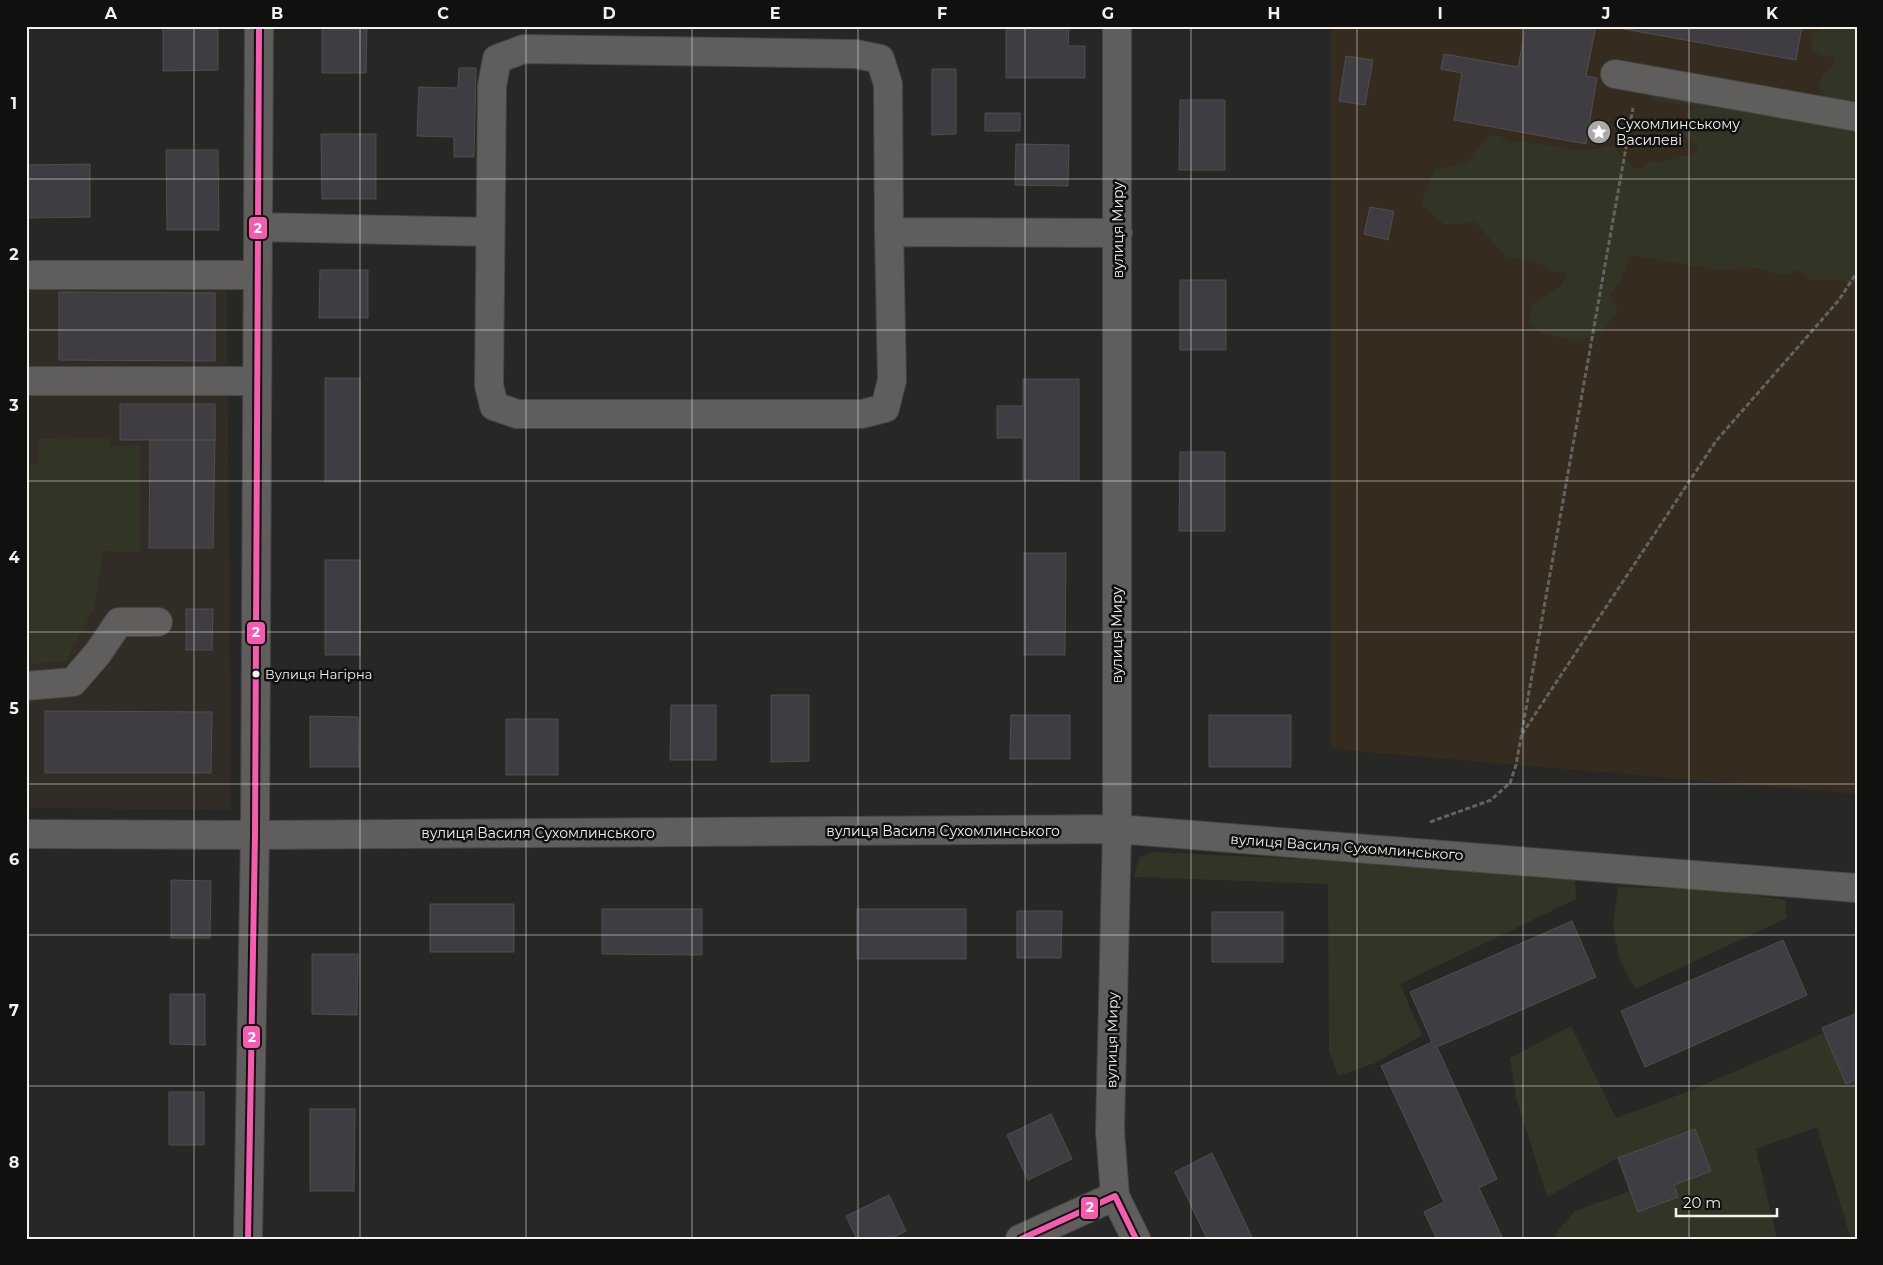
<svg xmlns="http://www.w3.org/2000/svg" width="1883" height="1265" viewBox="0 0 1883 1265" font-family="Montserrat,sans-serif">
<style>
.built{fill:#312c26}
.education{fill:#352b1e}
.green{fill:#323425}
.building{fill:#3f3d41;stroke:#4f4e4e}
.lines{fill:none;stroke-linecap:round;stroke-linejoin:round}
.minor-casing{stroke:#454544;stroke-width:30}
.path{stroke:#636362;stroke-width:3;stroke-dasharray:5 2.5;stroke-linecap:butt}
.minor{stroke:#5f5e5d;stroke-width:28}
.bus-1-casing{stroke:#10100f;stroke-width:10}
.bus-1{stroke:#f75aaf;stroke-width:6}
.grid{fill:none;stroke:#f2f1f0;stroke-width:1;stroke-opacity:0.55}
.bus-dot{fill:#f2f1f0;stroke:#10100f;stroke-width:2}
.labels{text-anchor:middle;stroke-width:5;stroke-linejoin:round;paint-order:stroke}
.bus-label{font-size:13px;fill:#f2f1f0;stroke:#10100f;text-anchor:start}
.poi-label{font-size:14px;fill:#f2f1f0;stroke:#10100f;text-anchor:start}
.street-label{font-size:14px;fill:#f2f1f0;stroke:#10100f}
.line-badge{stroke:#10100f;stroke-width:2}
.badge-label{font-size:14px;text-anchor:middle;font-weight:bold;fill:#fff}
.neatline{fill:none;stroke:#f2f1f0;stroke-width:2}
.grid-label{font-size:16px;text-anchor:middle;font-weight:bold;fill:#f2f1f0}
</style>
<rect width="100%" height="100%" fill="#272726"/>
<!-- built -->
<path class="built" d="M26 287 227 288 231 810 26 808Z"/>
<!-- education -->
<path class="education" d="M1331 26H1857V794L1331 749Z"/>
<!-- green -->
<path class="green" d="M1817 26H1857V289L1842 280H1810L1797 270 1782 276 1758 268 1717 270 1631 255 1620 281 1610 294 1618 312 1602 331 1578 342 1543 334 1529 324 1533 303 1562 285 1566 272 1549 271 1534 260 1508 258 1475 222 1445 225 1420 204 1435 170 1468 161 1483 141 1496 134 1510 142H1524L1580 150 1613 146 1634 169H1641L1650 160 1662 163 1677 156H1690L1699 149 1681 134 1687 114 1696 106 1656 102 1640 86 1791 99 1805 93 1820 106 1832 102 1819 89 1822 76 1834 64 1835 55 1827 58 1811 50 1812 34 1819 30Z
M108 438 111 446 140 445V552L103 551 95 606 66 661 31 664 29 609H26V465L38 464 39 439Z
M1153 852 1301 859 1321 852 1575 876 1576 899 1400 984 1422 1035 1375 1063 1338 1076 1329 1050 1328 884 1134 877 1139 857Z
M1618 887 1722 890 1785 900 1787 918 1635 989 1619 958 1613 926Z
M1571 1026 1616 1118 1692 1090 1824 1033 1846 1084 1857 1079V1099L1855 1100 1857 1104V1239H1851L1817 1127 1756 1149 1777 1239H1557L1555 1234 1575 1211 1630 1191 1618 1158 1547 1197 1516 1097 1510 1058Z"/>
<!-- building -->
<path class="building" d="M163 26H218V70L163 71Z
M322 26H367L366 73H322Z
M999 26H1069L1068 46H1085V78H1006V27Z
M1526 26H1596L1586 76 1597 78 1586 144 1454 120 1462 73 1441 69 1444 54 1518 67Z
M1607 26H1802L1796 60Z
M1346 56 1373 60 1365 105 1339 101Z
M459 68H476L474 157H454V137L417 136 419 87 458 88Z
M932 69H956V134L932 135Z
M1180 100H1225V170H1179Z
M985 113H1020V131H985Z
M321 134H376V199H322Z
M1016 144 1069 145 1068 186 1015 185Z
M166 150H218L219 230H167Z
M90 164V217L26 218V165Z
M1370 207 1394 211 1388 240 1364 234Z
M320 270H368V318H319Z
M1180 280H1226V350H1180Z
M59 292 215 293V361L59 360Z
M325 378H360V482H325Z
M1023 379H1079V481L1023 480V438H997V406H1023Z
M120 404H215V440H120Z
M150 440H215L213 548H149Z
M1180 452H1225V531H1179Z
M1024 553H1066L1065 655H1024Z
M325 560H360V655H325Z
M186 609H213L212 650H186Z
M771 695H809V761L771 762Z
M671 705H716V760H670Z
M45 711 212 712 211 773H45Z
M1011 715H1070V759H1010Z
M1209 715H1291V767H1209Z
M310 716 358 717 359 767H310Z
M506 719H558V775H506Z
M171 880 211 881 210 938H171Z
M430 904H514V952H430Z
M602 909H702V955L602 954Z
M857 909H966V959H857Z
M1017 911H1062L1061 958H1017Z
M1212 912H1283V962H1212Z
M1572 921 1596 977 1437 1047 1497 1179 1479 1188 1503 1239H1437L1424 1212 1444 1202 1381 1066 1432 1042 1410 992Z
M1783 940 1807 995 1645 1067 1621 1011Z
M312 954H358L357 1015 312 1014Z
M170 994H205V1045L170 1044Z
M1857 1013V1079L1846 1084 1822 1028Z
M169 1092H204V1145H169Z
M310 1109H355L354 1191H310Z
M1051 1114 1072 1159 1028 1180 1007 1135Z
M1695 1129 1711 1171 1674 1185 1678 1197 1638 1212 1618 1158Z
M1212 1153 1252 1237 1249 1239H1207L1175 1172Z
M889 1195 906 1231 890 1239H857L846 1216Z"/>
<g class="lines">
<!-- minor casing -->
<g class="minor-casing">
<path id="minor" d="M1117 26V829L1110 1131 1115 1196 1136 1239
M524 49 856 54 880 59 888 84 889 232 892 380 885 408 862 414H517L494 406 489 385 492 86 497 59Z
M1615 74 1857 117
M258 227 490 232
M889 232 1118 233
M26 275H257
M26 381H257
M26 686 73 682 98 653 119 622H158
M26 834 255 835 1117 829 1857 888
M248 1239 255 835 259 26
M1020 1239 1115 1196"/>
</g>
<!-- path -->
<path class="path" d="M1522 734 1716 441 1839 300 1857 272
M1430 822 1491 800 1510 783 1516 765 1633 108"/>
<!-- minor -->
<use href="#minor" class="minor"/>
<!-- bus-1 casing -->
<g class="bus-1-casing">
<path id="bus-1" d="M248 1239 255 835 259 26
M1021 1239 1115 1196 1136 1239"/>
</g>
<!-- bus-1 -->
<use href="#bus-1" class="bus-1"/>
</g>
<!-- grid -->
<path class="grid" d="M194 26V1239M360 26V1239M526 26V1239M692 26V1239M858 26V1239M1025 26V1239M1191 26V1239M1357 26V1239M1523 26V1239M1689 26V1239M26 179H1857M26 330H1857M26 481H1857M26 632H1857M26 784H1857M26 935H1857M26 1086H1857"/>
<!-- icons -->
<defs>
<g id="sight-disc" transform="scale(1.25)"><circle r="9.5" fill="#abaaa9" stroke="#10100f"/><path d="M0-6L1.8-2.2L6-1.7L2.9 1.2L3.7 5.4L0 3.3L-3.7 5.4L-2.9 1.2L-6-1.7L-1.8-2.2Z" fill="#fff"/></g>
</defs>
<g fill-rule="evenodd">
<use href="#sight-disc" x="1599" y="132"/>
</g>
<!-- markers -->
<circle class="bus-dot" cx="256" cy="674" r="4.5"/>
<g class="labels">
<!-- bus labels -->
<g class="bus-label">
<text x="265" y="679">Вулиця Нагірна</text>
</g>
<!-- poi labels -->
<g class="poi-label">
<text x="1616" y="129">Сухомлинському<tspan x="1616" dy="16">Василеві</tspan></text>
</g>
<!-- street labels -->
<g class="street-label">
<text transform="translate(1118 230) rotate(-90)" y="5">вулиця Миру</text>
<text transform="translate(1117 635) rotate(-90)" y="5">вулиця Миру</text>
<text x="943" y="836">вулиця Василя Сухомлинського</text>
<text x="538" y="838">вулиця Василя Сухомлинського</text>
<text transform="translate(1347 847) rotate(4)" y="5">вулиця Василя Сухомлинського</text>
<text transform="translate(1112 1040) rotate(-89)" y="5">вулиця Миру</text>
</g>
</g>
<g class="line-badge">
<rect x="248" y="216" width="20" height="24" rx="5" fill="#f75aaf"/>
<rect x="246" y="621" width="20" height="24" rx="5" fill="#f75aaf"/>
<rect x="242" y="1025" width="19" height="24" rx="5" fill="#f75aaf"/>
<rect x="1080" y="1196" width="19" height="24" rx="5" fill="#f75aaf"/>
</g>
<g class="badge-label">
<text x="258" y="233">2</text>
<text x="256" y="637">2</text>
<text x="252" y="1042">2</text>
<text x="1090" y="1212">2</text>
</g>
<!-- border -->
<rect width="1883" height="1265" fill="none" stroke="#10100f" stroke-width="55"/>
<!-- scale -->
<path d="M1676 1208v8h101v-8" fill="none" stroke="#f2f1f0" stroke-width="2.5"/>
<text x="1683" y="1208" font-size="15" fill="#f2f1f0" stroke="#10100f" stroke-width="4" paint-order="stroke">20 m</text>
<rect x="28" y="28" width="1828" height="1210" class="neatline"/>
<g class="grid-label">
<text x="111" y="19">A</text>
<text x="277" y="19">B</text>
<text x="443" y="19">C</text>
<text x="609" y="19">D</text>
<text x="775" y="19">E</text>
<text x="942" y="19">F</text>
<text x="1108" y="19">G</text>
<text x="1274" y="19">H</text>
<text x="1440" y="19">I</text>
<text x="1606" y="19">J</text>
<text x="1772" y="19">K</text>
<text x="14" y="109">1</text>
<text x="14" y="260">2</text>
<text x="14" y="411">3</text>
<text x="14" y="563">4</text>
<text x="14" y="714">5</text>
<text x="14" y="865">6</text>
<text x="14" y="1016">7</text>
<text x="14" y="1168">8</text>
</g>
</svg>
